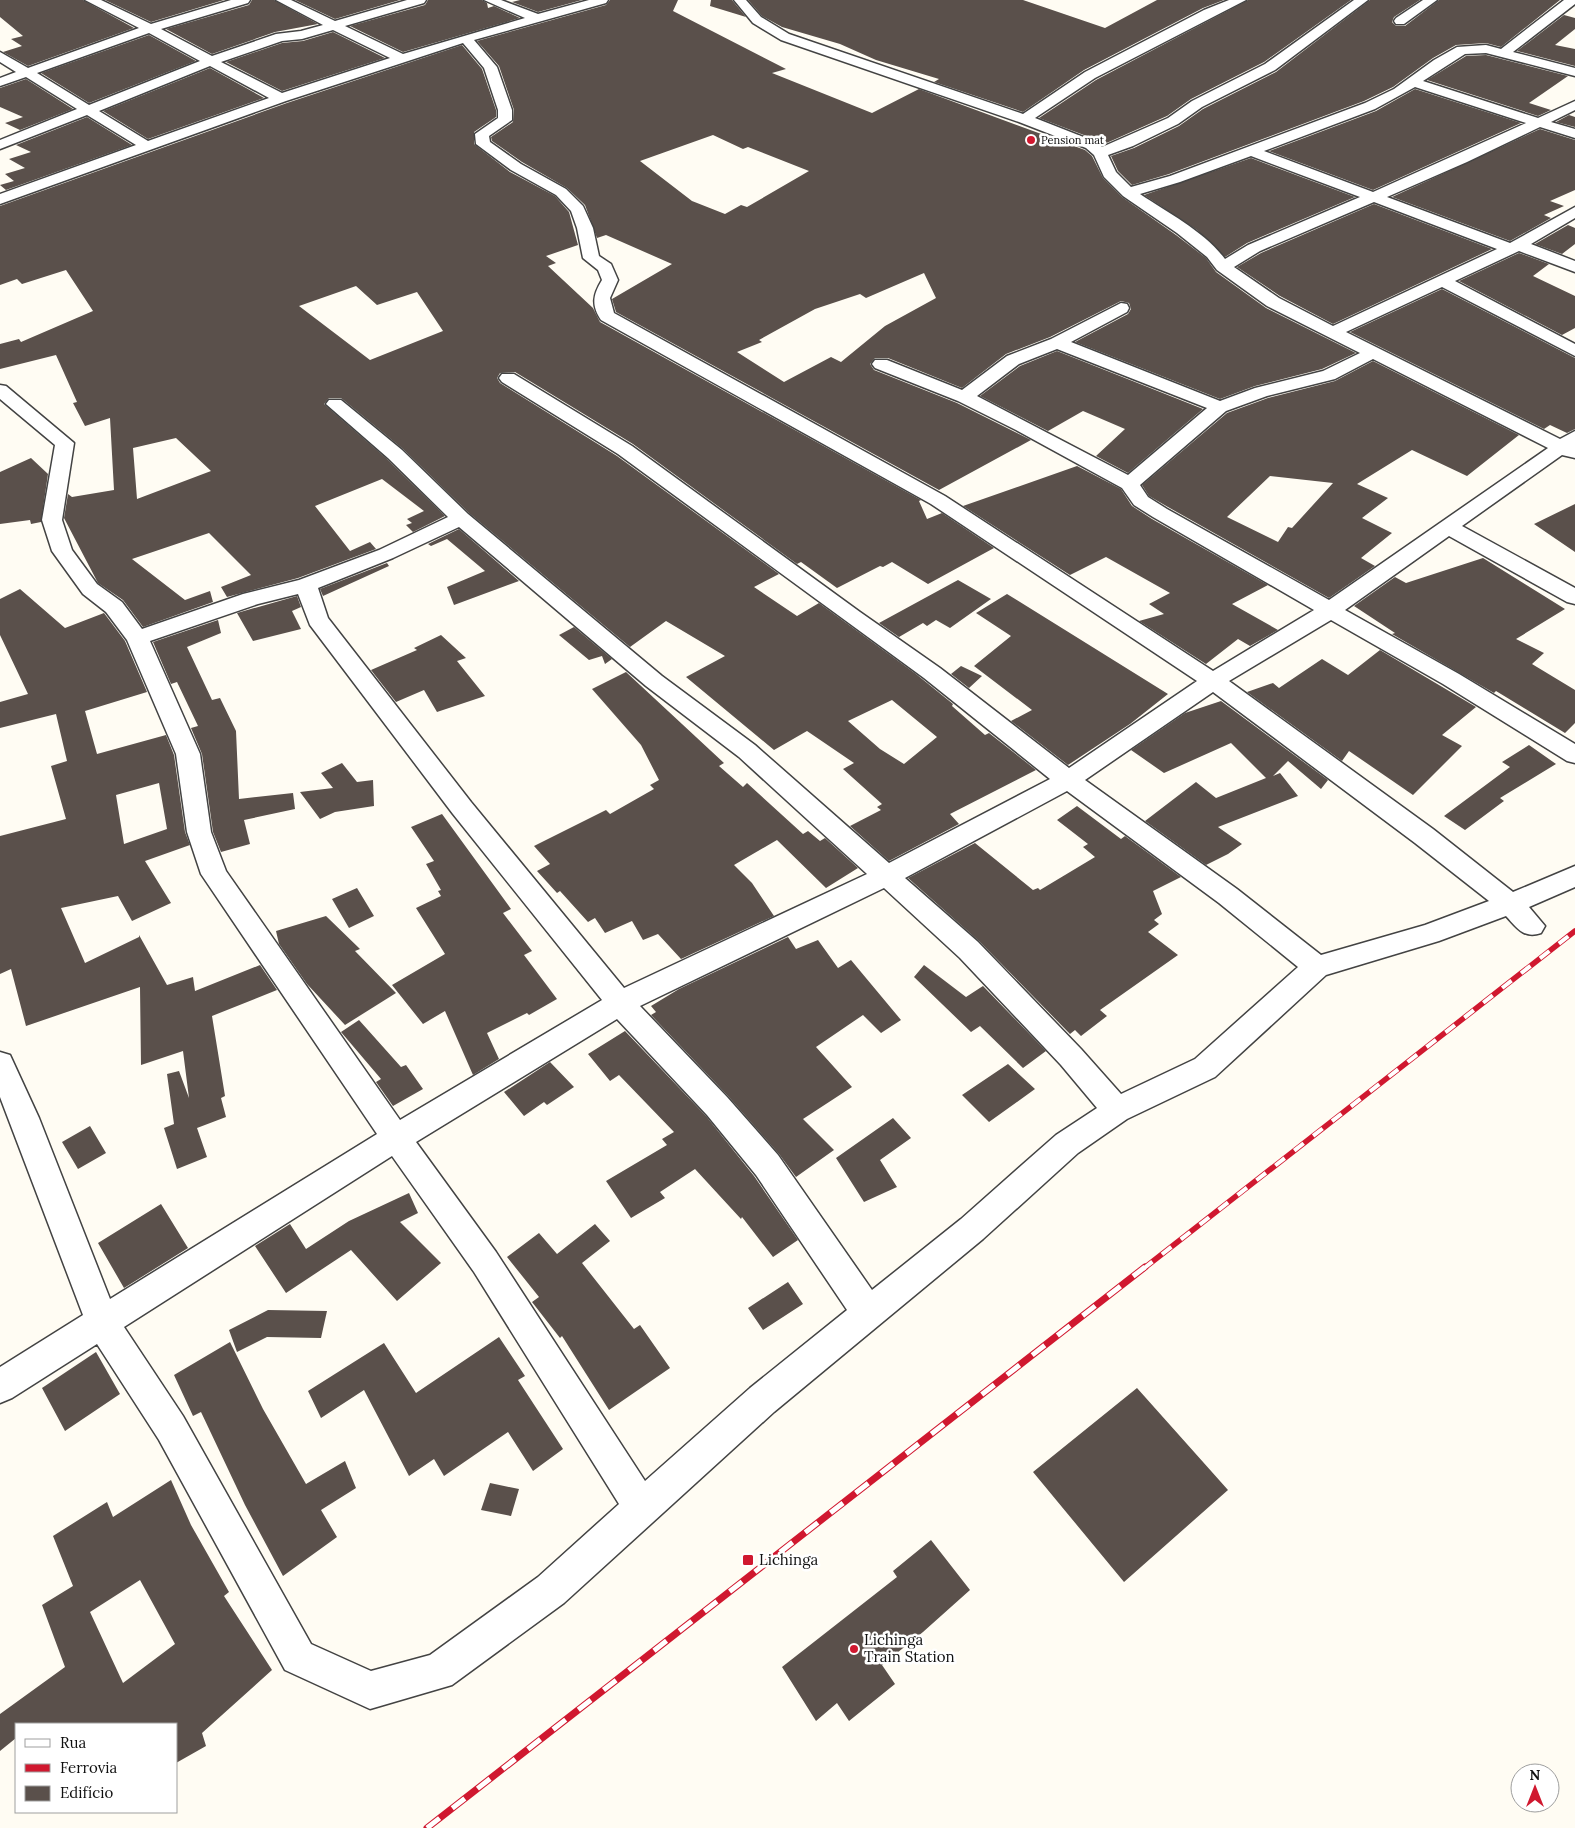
<svg xmlns="http://www.w3.org/2000/svg" width="1575" height="1828" viewBox="0 0 1575 1828" font-family="Lora,serif">
<style>
.building{fill:#5a504b;fill-rule:evenodd}
.lines{fill:none;stroke-linecap:round;stroke-linejoin:round}
.minor-casing{stroke:#434343;stroke-width:3}
.minor{fill:#fff;fill-rule:evenodd}
.rail-far1-casing{stroke:#d0182f;stroke-width:5.5}
.rail-casing{stroke:#d0182f;stroke-width:7}
.rail-far1{stroke:#fff;stroke-width:4;stroke-dasharray:12;stroke-linecap:butt}
.rail{stroke:#fff;stroke-width:5;stroke-dasharray:16;stroke-linecap:butt}
.poi-dot{fill:#d0182f;stroke:#fff;stroke-width:2}
.labels{text-anchor:middle;stroke-width:5;stroke-linejoin:round;paint-order:stroke}
.far-poi-label{font-size:11px;fill:#101010;stroke:#fff;text-anchor:start}
.near-poi-label{font-size:15px;fill:#101010;stroke:#fff;text-anchor:start}
</style>
<rect width="100%" height="100%" fill="#fffcf3"/>
<!-- building -->
<path class="building" d="M0 0H83L134 28 28 66 3 52 22 46 11 39 23 36 0 17Z
M105 0H224L151 22Z
M252 0H274L318 24 275 32 212 54 166 29 249 5Z
M295 0H400L335 19Z
M428 0H482L487 3 488 8 494 6 520 18 403 52 350 26 425 5Z
M520 0H582L538 12 512 2Z
M610 0H678L673 11 786 69 772 73 872 113 919 89 1085 150 1092 156 1103 178 1122 197 1176 235 1206 258 1216 272 1266 308 1356 353 1322 369 1255 386 1220 399 1075 342 1128 314 1131 309 1129 303 1121 301 1050 337 1006 354 962 388 888 358H875L870 364 874 370 957 403 1031 440 939 490 616 312 612 299 672 264 606 235 597 238 585 205 567 188 522 162 492 141 491 137 513 122 514 110 499 66 477 41 606 5ZM713 135 743 149 748 147 809 171 747 207 741 205 725 214 692 201 640 161ZM924 273 936 298 885 326 841 362 831 357 784 382 737 352 762 342 759 340 815 309 860 294 866 298Z
M711 0H732L746 17 710 6Z
M748 0H1023L1105 28 1157 0H1224L1203 8 1084 70 1023 112 934 82 939 79 876 60 840 44 782 27 762 16Z
M1248 0H1351L1264 62 1191 99 1167 116 1102 145 1097 140 1039 118 1096 80Z
M1370 0H1420L1394 17 1392 22 1396 26H1405L1439 0H1560L1501 47 1486 43 1456 45 1433 58 1393 87 1364 101 1169 174 1132 185 1118 171 1111 156 1134 148 1179 126 1203 109 1276 72Z
M1564 15 1575 18V29L1555 45 1575 49V66L1517 51Z
M333 32 385 58 282 91 226 62 282 43 303 41Z
M149 35 196 61 89 103 41 73Z
M462 45 482 69 496 110V117L474 132V144L510 172 555 196 569 212 578 245 546 256 556 263 548 266 593 308 600 322 921 500 919 501 927 519 942 513 994 548 928 584 892 562 883 567 880 566 837 588 801 562 797 564 633 444 515 372 500 373 497 378 500 383 617 456 779 574 754 587 797 616 819 603 916 674 953 704 952 706 985 735 989 733 1036 770 950 814 959 824 889 861 850 826 881 810 877 807 882 804 843 769 854 763 807 731 774 750 686 677 725 656 666 621 630 647 469 513 403 449 341 398H329L324 404 387 459 445 516 413 532 406 525 412 523 407 519 424 511 382 479 315 506 350 551 370 542 376 549 298 578 227 597 221 587 251 575 209 533 132 559 185 600 210 591 213 602 143 627 123 600 98 583 64 518 68 494 72 497 114 490 110 418 85 426 73 403 77 402 56 355 0 369V344L19 339 21 342 93 311 66 270 22 284 17 279 0 285V206L287 103ZM356 286 377 305 417 292 443 331 370 360 299 306ZM176 438 211 471 137 499 133 448ZM892 700 937 737 904 764 880 749 848 721Z
M1486 55 1568 76 1529 103 1551 110 1538 116 1427 80 1466 56Z
M210 68 264 98 148 139 103 111Z
M26 79 73 109 20 130 5 123 23 117 0 107V88Z
M1415 89 1521 123 1373 190 1269 151 1376 111Z
M1569 115 1575 117V127L1556 122Z
M87 117 132 145 6 190 0 185 14 181 5 174 25 168 9 159 31 152 16 145Z
M1540 129 1575 140V190L1550 201 1564 206 1544 215 1551 218 1510 241 1392 197Z
M1251 158 1355 197 1247 243 1225 257 1197 230 1144 195Z
M1374 204 1492 249 1333 324 1280 296 1237 267 1261 253Z
M1568 225 1575 228V244L1562 254 1535 244Z
M1519 253 1549 264 1533 276 1575 296V328L1562 335 1459 281Z
M1442 289 1575 358V429L1567 433 1550 425 1544 429 1350 332Z
M1057 351 1203 409 1128 473 1096 456 1125 429 1083 411 1048 431 980 396 1020 366Z
M1373 361 1519 435 1467 476 1412 450 1357 484 1388 498 1362 518 1392 533 1361 558 1375 566 1329 598 1168 507 1149 496 1142 485 1227 413 1268 398 1335 381ZM1270 476 1333 483 1292 528 1288 527 1278 542 1227 517Z
M31 458 48 474 41 522 31 524 30 520 0 524V472Z
M1077 466 1121 489 1132 506 1152 519 1268 585 1232 604 1278 630 1250 646 1238 639 1206 664 1139 621 1164 614 1149 604 1170 593 1106 557 1070 575 963 506Z
M1575 504V552L1534 524Z
M459 529 519 581 454 605 447 587 485 571 447 539 431 546 428 544Z
M1483 558 1565 609 1516 639 1544 653 1532 664 1575 690V723L1565 733 1496 691 1494 693 1392 634 1395 633 1354 606 1395 577 1406 583Z
M387 563 389 566 323 596 320 589Z
M958 580 991 599 950 628 936 620 927 626 923 623 899 637 879 623Z
M20 589 65 628 104 613 125 641 147 692 85 711 97 754 166 735 174 755 185 832 190 845 145 861 171 903 132 921 118 896 61 908 85 963 139 937V935L167 985 193 977 195 991 260 965 277 990 212 1016 225 1096 221 1098 226 1117 197 1128 207 1157 177 1169 164 1128 174 1124 167 1074 179 1071 189 1098 183 1051 141 1065 140 987 26 1026 11 969 0 974V836L66 819 51 766 67 761 56 714 0 728V702L28 694 0 635V599ZM159 783 167 829 124 844 116 795Z
M1007 594 1168 694 1130 724 1068 765 1011 721 1032 710 974 666 1011 636 976 613Z
M297 596 301 607 292 611 301 629 253 641 237 613Z
M218 620 221 633 187 647 212 700 220 698 236 731 239 799 293 793 295 809 244 820 250 844 221 852 213 832 202 754 191 728 198 726 177 682 171 684 153 642Z
M574 627 612 659 605 664 602 656 589 660 559 635Z
M441 635 466 658 457 661 485 696 437 712 424 690 396 702 371 670 417 650 414 648Z
M1380 650 1476 707 1442 735 1462 746 1413 795 1349 751 1342 761 1247 692 1273 683 1279 688 1322 659 1348 675Z
M961 666 982 676 969 688 951 674Z
M626 672 724 763 719 766 743 787 747 783 803 834 808 831 820 841 825 838 858 868 826 888 777 840 734 865 752 883 774 916 681 959 658 934 643 940 632 921 605 933 595 918 588 922 560 891 557 893 537 871 550 864 534 846 606 810 610 814 654 789 650 785 659 780 641 745 592 689Z
M1221 701 1328 780 1321 789 1288 761 1273 776 1280 773 1298 796 1218 827 1242 844 1228 854 1206 865 1145 821 1196 782 1216 798 1266 778 1231 743 1164 773 1131 750 1185 713Z
M1529 745 1556 764 1500 798 1504 801 1465 830 1444 816 1510 767 1502 762Z
M342 763 357 782 373 780 374 806 335 812 320 819 300 792 333 788 321 773Z
M1077 806 1121 839 1125 836 1181 877 1153 891 1162 914 1154 920 1159 924 1148 932 1178 955 1100 1010 1107 1016 1081 1036 1075 1030 1070 1034 979 941 908 878 975 843 1033 890 1038 888 1040 890 1095 857 1083 847 1088 844 1057 820Z
M442 814 511 909 503 913 532 951 524 955 557 999 529 1015 527 1013 487 1033 499 1059 473 1075 445 1011 423 1024 392 985 445 954 416 908 441 896 438 891 441 890 426 864 434 861 411 827Z
M357 888 374 916 349 928 332 899Z
M326 916 360 949 355 951 396 993 345 1025 307 984 279 944 276 931Z
M788 937 796 949 818 940 838 968 851 960 901 1020 881 1033 863 1015 816 1047 852 1087 803 1119 834 1150 796 1177 779 1154 728 1096 651 1015 656 1012 651 1006 679 989Z
M924 965 966 997 983 986 1046 1051 1023 1068 980 1026 971 1032 914 977Z
M359 1020 401 1067 406 1065 423 1089 393 1106 376 1082 381 1079 341 1032Z
M625 1031 706 1116 754 1176 798 1240 773 1257 742 1217 741 1219 695 1169 660 1192 665 1198 631 1218 606 1181 667 1145 662 1139 674 1132 619 1075 610 1081 588 1054Z
M550 1062 574 1087 547 1105 544 1102 524 1116 504 1092Z
M1008 1064 1035 1089 989 1122 962 1095Z
M893 1118 911 1138 880 1160 897 1187 864 1202 836 1158Z
M90 1126 106 1153 78 1169 62 1142Z
M409 1193 418 1213 400 1222 441 1263 397 1301 351 1250 286 1293 255 1246 290 1224 306 1249 349 1221Z
M161 1204 188 1248 124 1288 98 1243Z
M595 1224 610 1241 582 1263 634 1329 640 1325 670 1368 609 1410 562 1336 560 1338 532 1302 539 1297 507 1257 539 1233 557 1254Z
M788 1282 803 1304 763 1330 748 1308Z
M268 1310 327 1311 321 1338 267 1337 237 1352 229 1330Z
M499 1337 525 1376 518 1380 563 1449 533 1471 508 1432 444 1476 434 1459 409 1476 364 1390 321 1418 308 1391 384 1343 416 1393Z
M230 1342 263 1409 306 1484 345 1461 356 1488 321 1510 337 1537 283 1576 245 1505 201 1412 193 1416 174 1375Z
M96 1352 120 1394 65 1431 42 1388Z
M1137 1388 1228 1490 1124 1582 1033 1472Z
M171 1480 191 1525 229 1592 224 1596 272 1670 202 1733 206 1746 176 1763V1724H16V1738L0 1751V1714L65 1667 42 1605 73 1586 53 1536 107 1502 113 1517ZM140 1580 175 1644 123 1683 90 1612Z
M490 1483 519 1489 511 1516 481 1510Z
M931 1540 970 1590 923 1632 882 1665 895 1684 849 1721 837 1703 816 1721 782 1667 897 1577 893 1571Z"/>
<g class="lines">
<!-- minor casing -->
<g class="minor-casing">
<path id="minor" d="M85 0H101L151 24 231 0H250L248 3 161 29 212 56 276 34 301 31 323 25 276 0H291L335 21 407 0H426L424 3 345 26 403 54 525 18 484 0H501L538 14 589 0H608L606 3 474 40 497 67 512 110V120L489 136 490 142 521 164 566 189 583 206 593 228 599 256 611 264 618 280 610 298 614 313 945 496 1213 671 1314 610 1153 517 1134 505 1122 488 1016 430 958 401 875 368 872 364 875 360H887L962 390 1007 356 1051 339 1121 303 1127 304 1129 308 1127 312 1071 342 1220 401 1255 388 1323 371 1360 353 1267 306 1217 270 1207 257 1177 233 1123 196 1104 177 1094 155 1086 148 1019 122 781 40 753 23 734 0H746L761 17 789 34 1023 114 1085 72 1204 10 1229 0H1246L1095 78 1035 118 1096 142 1102 147 1168 118 1192 101 1265 64 1354 0H1368L1275 70 1202 107 1178 124 1133 146 1108 155 1116 172 1131 187 1170 176 1365 103 1394 89 1434 60 1457 47 1486 45 1501 49 1564 0H1575V4L1513 52 1575 68V76L1486 53 1465 54 1423 81 1538 118 1575 101V110L1551 122 1575 129V138L1540 127 1467 162 1387 197 1510 243 1575 207V218L1531 244 1575 261V272L1519 251 1455 281 1575 344V356L1442 287 1346 332 1560 439 1575 431V458L1562 455 1462 526 1575 588V604L1567 602 1449 536 1345 610 1459 674 1575 744V763L1567 761 1443 684 1331 620 1229 681 1433 829 1513 892 1575 866V887L1529 907 1545 926 1541 933C1524 939 1517 928 1506 916L1439 941 1326 975 1215 1077 1127 1119 1078 1153 983 1239 774 1412 564 1603 452 1685 370 1709 285 1670 159 1440 97 1344 12 1398 0 1403V1367L83 1315 0 1097V1052L10 1055 39 1118 110 1299 377 1134 201 874 187 832 176 754 127 640 106 612 83 594 52 551 42 520 55 445 0 399V385L6 386 74 443 62 520 72 550 97 584 122 602 142 629 243 594 299 580 379 550 448 517 388 458 326 404 329 400H341L402 450 468 514 662 676 755 745 889 863 1050 779 924 678 618 454 502 382 499 378 502 374H514L632 446 860 612 940 668 1069 768 1197 681 931 504 601 320C591 305 593 295 602 280L598 270 583 258 577 228 571 211 556 195 511 170 476 144 475 134 498 118V110L484 68 463 43 286 101 0 204V194L136 145 87 115 0 149V140L77 109 26 77 0 86V78L16 72 0 62V52L28 68 139 28ZM333 30 390 58 282 93 221 62 282 41 302 39ZM149 33 200 61 89 105 37 73ZM210 66 269 98 148 141 99 111ZM1415 87 1526 123 1373 192 1264 151 1375 109ZM1251 156 1360 197 1248 245 1225 259C1204 231 1168 213 1140 194L1180 182ZM1374 202 1497 249 1333 326 1279 298 1234 267 1260 251ZM1057 349 1207 408 1128 475 977 396 1019 364ZM1373 359 1548 448 1329 600 1167 509 1148 497 1140 485 1226 411 1267 396 1335 379ZM459 527 646 686 739 757 867 874 624 988 471 802 328 618 318 588 393 558ZM298 594 310 625 453 814 602 1000 400 1120 226 871 211 832 200 754 150 641 258 604ZM1213 692 1415 843 1489 901 1425 925 1321 955 1237 889 1085 780ZM1067 791 1219 903 1298 967 1195 1059 1121 1094 1081 1049 978 942 905 878ZM884 888 960 958 1061 1065 1097 1108 1056 1135 961 1219 872 1290 778 1155 727 1097 640 1006ZM617 1019 707 1115 756 1175 847 1310 750 1388 645 1481 496 1252 416 1142ZM392 1156 474 1272 619 1504 538 1577 430 1655 371 1671 311 1644 183 1416 124 1327Z
M1423 0H1437L1404 24H1396L1394 21 1396 18Z"/>
</g>
<!-- minor -->
<use href="#minor" class="minor"/>
<!-- rail-far1 casing -->
<g class="rail-far1-casing">
<path id="rail-far1" d="M1143 1269 1575 931"/>
</g>
<!-- rail casing -->
<g class="rail-casing">
<path id="rail" d="M427 1828 1145 1267"/>
</g>
<!-- rail-far1 -->
<use href="#rail-far1" class="rail-far1"/>
<!-- rail -->
<use href="#rail" class="rail"/>
</g>
<!-- markers -->
<g class="poi-dot">
<circle cx="1031" cy="140" r="5"/>
<rect x="742" y="1554" width="12" height="12" rx="2.5"/>
<circle cx="854" cy="1649" r="5"/>
</g>
<g class="labels">
<!-- far-poi labels -->
<g class="far-poi-label">
<text x="1041" y="144">Pension mat</text>
</g>
<!-- near-poi labels -->
<g class="near-poi-label">
<text x="759" y="1565">Lichinga</text>
<text x="864" y="1645">Lichinga<tspan x="864" dy="17">Train Station</tspan></text>
</g>
</g>
<!-- legend -->
<rect x="15" y="1723" width="162" height="90" fill="#ffffff" stroke="#9f9f9f"/>
<rect x="25" y="1739" width="25" height="8" fill="#ffffff" stroke="#9f9f9f"/>
<text x="60" y="1748" font-size="15" fill="#101010">Rua</text>
<rect x="25" y="1764" width="25" height="8" fill="#d0182f" stroke="#9f9f9f"/>
<text x="60" y="1773" font-size="15" fill="#101010">Ferrovia</text>
<rect x="25" y="1786" width="25" height="15" fill="#5a504b" stroke="#9f9f9f"/>
<text x="60" y="1798" font-size="15" fill="#101010">Edifício</text>
<!-- north arrow -->
<g transform="translate(1535 1788)"><circle r="24" fill="#ffffff" stroke="#9f9f9f"/>
<path d="M0-4L9 19L0 12L-9 19Z" fill="#d0182f"/>
<text y="-8" font-size="14" font-weight="bold" text-anchor="middle" fill="#101010">N</text>
</g>
</svg>
